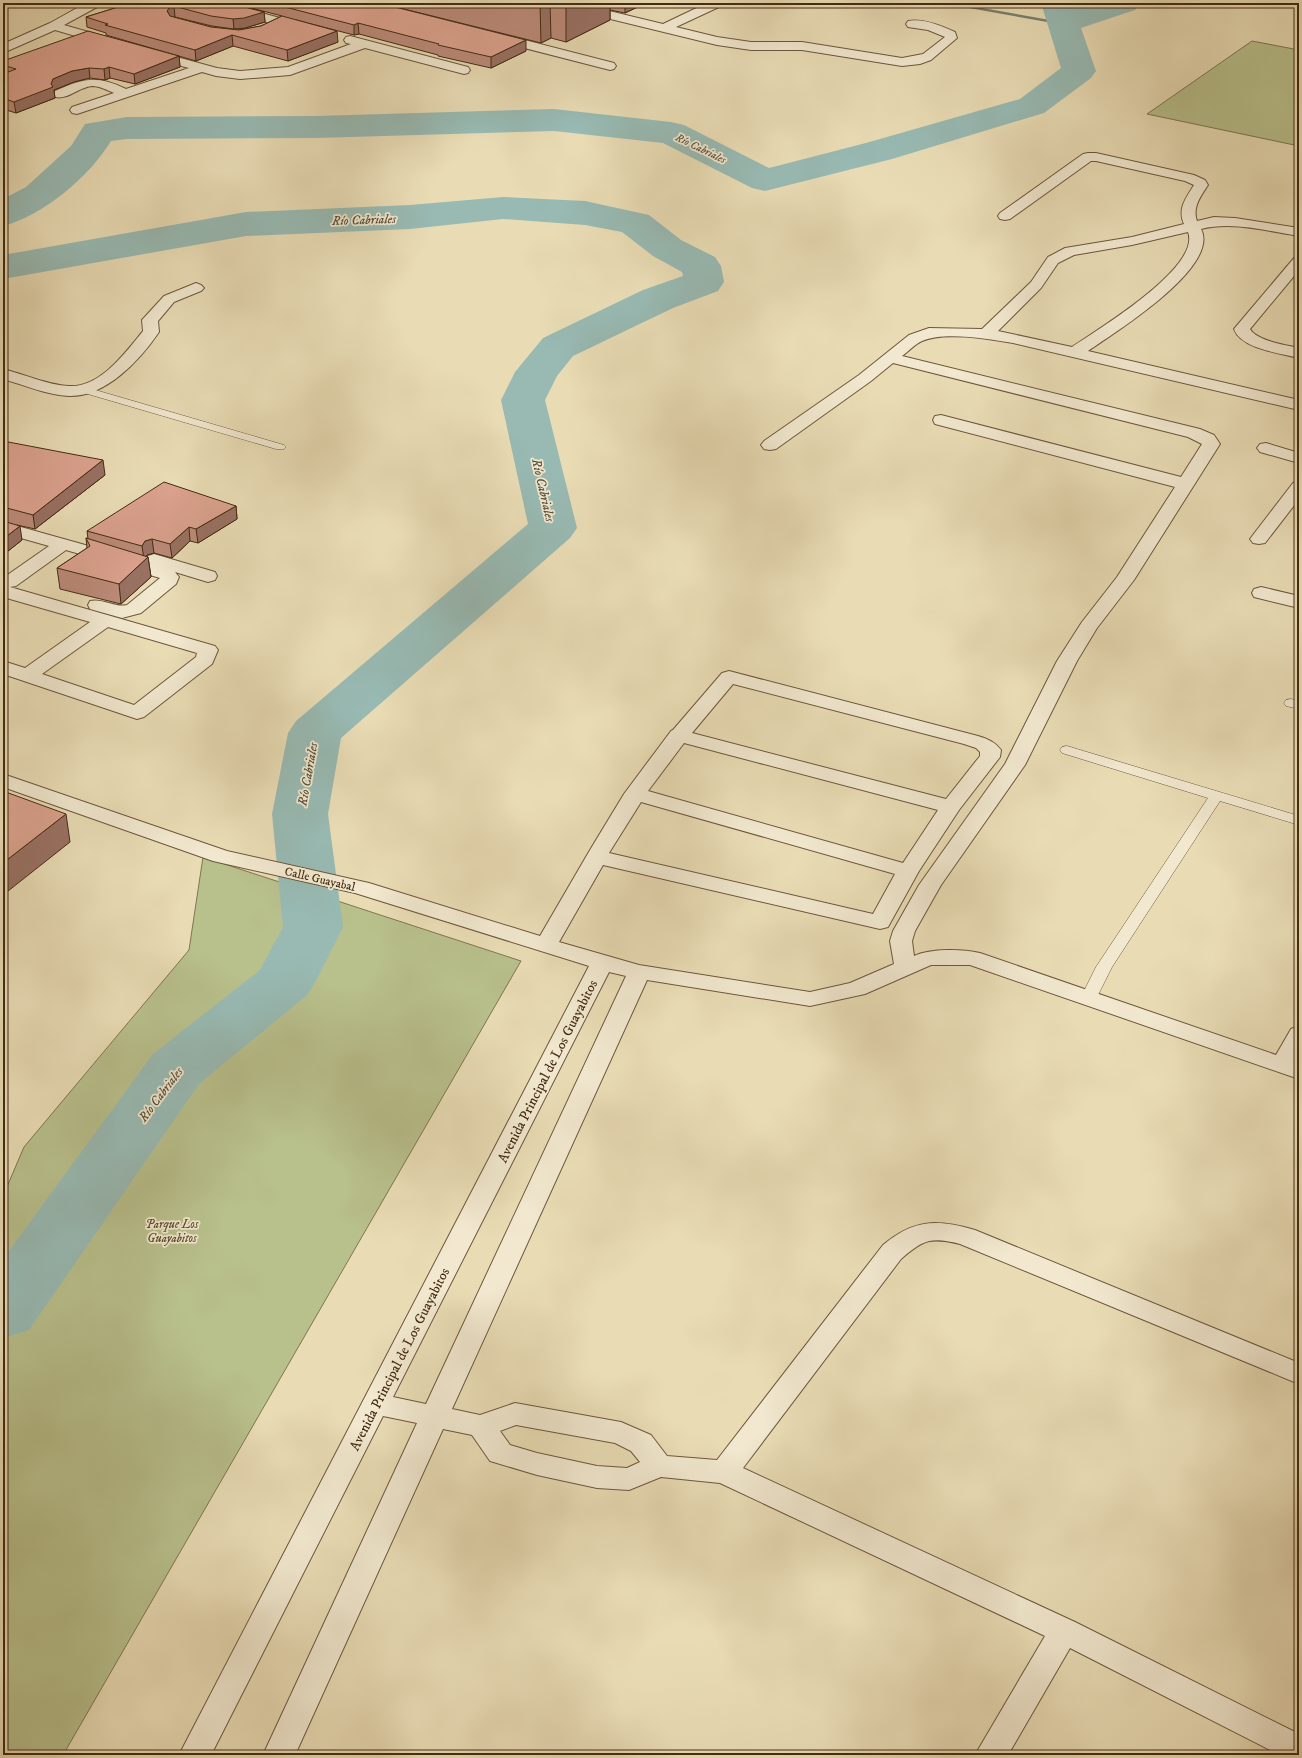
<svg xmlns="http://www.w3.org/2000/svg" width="1302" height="1758" viewBox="0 0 1302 1758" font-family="'IM FELL DW Pica',serif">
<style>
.green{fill:#b8c08c;stroke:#7e764f}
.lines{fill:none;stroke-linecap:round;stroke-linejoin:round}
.stream{fill:#768173;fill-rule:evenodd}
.river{fill:#98bab3;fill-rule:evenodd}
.lane-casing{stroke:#6d573b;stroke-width:1}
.street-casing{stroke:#6d573b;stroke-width:2}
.lane{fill:#f1e8cf;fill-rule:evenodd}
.street{fill:#f1e8cf;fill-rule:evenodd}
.wall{fill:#bc8b7a;stroke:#442b12}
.shaded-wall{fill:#997163;stroke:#442b12}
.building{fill:#dba28e;stroke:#442b12}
.labels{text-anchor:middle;stroke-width:3.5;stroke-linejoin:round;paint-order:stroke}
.far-water-label{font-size:11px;font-style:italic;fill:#594f3a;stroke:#f1e8cf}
.street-label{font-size:12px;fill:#442b12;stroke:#f1e8cf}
.park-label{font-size:12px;font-style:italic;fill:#5b492a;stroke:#f1e8cf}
.water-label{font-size:13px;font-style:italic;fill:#594f3a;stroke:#f1e8cf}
.near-street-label{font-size:14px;fill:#442b12;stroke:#f1e8cf}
</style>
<rect width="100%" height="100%" fill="#e9dcb5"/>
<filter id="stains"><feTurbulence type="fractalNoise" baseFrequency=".005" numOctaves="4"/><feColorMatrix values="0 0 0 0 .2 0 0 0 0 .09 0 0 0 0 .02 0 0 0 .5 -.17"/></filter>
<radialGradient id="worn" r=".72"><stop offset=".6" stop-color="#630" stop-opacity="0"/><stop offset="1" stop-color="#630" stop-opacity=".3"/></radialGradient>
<!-- green -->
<path class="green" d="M1252 41 1299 50V146L1147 114Z
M203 857 521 961 63 1755H3V1196L24 1147 189 950Z"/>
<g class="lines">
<!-- stream -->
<path class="stream" d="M941 3H954L1067 23 1064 25Z"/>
<!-- river -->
<path class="river" d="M1041 3H1073L1075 8 1091 3H1140L1135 10 1081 28 1096 71 1091 78 1044 113 892 159 765 191 752 188 663 143 554 131 316 138 127 139 111 141C89 177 44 215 3 226V199L26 187 71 146 85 124 127 117 316 116 554 109 671 122 684 125 769 168 866 143 1020 99 1061 68Z
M503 197 585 201 649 215 681 240 715 257 721 266 724 282 718 291 673 308 573 356 557 376 545 400 577 528 570 538 341 738 328 814 343 927 316 981 307 995 199 1084 29 1330 3 1338V1259L153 1054 260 970 283 927 272 814 288 733 296 721 528 524 501 400 515 372 543 338 643 290 683 276 682 272 653 256 622 232 585 225 503 219 410 229 246 236 3 279V255L246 212 410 205Z"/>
<!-- lane casing -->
<g class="lane-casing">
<path id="lane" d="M85 387 284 445 286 447 284 449H276L81 392 79 390Z
M1291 699 1299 701V709L1286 706 1284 703 1286 700Z
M1067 746 1299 816V825L1220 801 1112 967 1094 1003 1088 1004 1082 1003 1080 999 1096 967 1208 798 1062 753 1060 750 1062 747Z"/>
</g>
<!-- street casing -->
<g class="street-casing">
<path id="street" d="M86 3H101L99 6 64 25 113 39 115 42 113 45 109 46 55 30 3 53V44L50 23Z
M206 3H225L306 25 308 28 306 31 302 32 208 6Z
M354 3H375L409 11 411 14 409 17 405 18 356 6Z
M555 3H576L663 24 707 3H723L721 6 676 27 717 37 751 42H802L902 58 923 54 945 37 928 30 908 27 906 24 908 21C923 18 942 26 955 32L957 38 931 60 920 64 902 66 802 50H751L717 45 557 6Z
M497 33 614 63 616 66 614 69 610 70 493 40 491 37 493 34Z
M350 36 468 67 470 70 468 73 464 74 365 48 290 75 240 79 216 76 202 72 77 114 72 113 70 110 72 107 114 93C107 90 100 86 92 86 79 87 68 100 55 97L54 94 55 91C84 78 97 75 126 89L189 68 147 57 145 54 147 51 151 50 217 68 240 71 288 67 351 44 346 43 344 40 346 37Z
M1088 153H1096L1194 175 1205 180 1208 185C1201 196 1192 207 1197 221L1214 217 1235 218 1299 228V236C1267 231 1232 221 1201 229 1221 267 1114 333 1088 351L1299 400V410L1013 343C989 339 945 331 922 341 915 344 909 351 902 356L1200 429 1214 435 1220 444 1134 580 1097 628 1077 661 1025 765 941 885 915 931 912 941 914 956C931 948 963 949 980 953L1276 1055 1291 1029 1299 1026V1057L1297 1062 1299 1063V1079L970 965H931L865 994 810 1006 647 980 452 1409 480 1415 515 1403 621 1422 651 1435 667 1456 717 1460 883 1245C914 1219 937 1219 975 1230L1299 1363V1384L960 1244C931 1237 924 1239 901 1259L743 1468 1075 1622 1299 1734V1755H1280L1070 1648 1008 1755H975L1045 1636 720 1483 661 1477 629 1490 597 1488 537 1475 490 1461 472 1435 443 1429 295 1755H263L417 1423 383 1416 211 1755H179L589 966 355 893 213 861 3 787V774L227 851 369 883 540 936 590 850 624 794 671 731 673 730 722 673 729 671 978 736C988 739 995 742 1001 750L1000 757 959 810 919 871 888 927 880 929 603 865 559 942 639 965 810 992 850 983 894 964 890 941 893 931 919 885 1005 764 1057 661 1082 622 1117 577 1175 487 935 424 933 420 935 416 941 415 1181 477 1202 444 1188 437 893 363 871 381 776 449 770 450 764 449 761 445 764 441 859 375 909 335 929 328 982 329 1031 282 1048 257 1065 248 1132 237 1184 224C1177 209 1186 198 1194 185L1185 181 1096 161H1091L1010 219 1005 220 1000 219 998 216 1000 213 1083 154ZM1188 232C1202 267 1097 330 1072 347L998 331 1041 288 1058 263 1074 255 1132 245ZM733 684 964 744 976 748 980 752V756L946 799 692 733ZM684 743 938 810 903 863 648 791ZM641 802 895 874 873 914 609 853ZM609 972 626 976 426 1404 393 1397ZM516 1425 615 1443 631 1451 640 1462 627 1468 597 1466 537 1453 510 1445 500 1431Z
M1299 257V270L1250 329C1257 341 1286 345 1299 348V358C1280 353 1241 349 1234 329L1294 258Z
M196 283 201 285 204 288 201 291 174 302 158 321 159 332C140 360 106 397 69 396 47 395 24 385 3 379V369C24 374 47 385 69 386 100 388 125 353 143 331L142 320 164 296Z
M1266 443 1299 453V463L1260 452 1257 448 1260 444Z
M1299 482V499L1265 543 1259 544 1253 543 1250 539 1253 535 1293 483Z
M3 522 146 562 145 560 148 556 154 554 215 572 217 576 215 580 208 582 175 572 179 577 176 584 141 613 122 618 90 609 88 605 90 601C103 598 115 608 127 605L160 578 66 550 16 586 10 587 215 646 218 650 212 664 144 717 137 719 3 674V661L25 668 90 622 3 597V578L49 546 3 533ZM108 627 197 653 196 657 134 705 42 674Z
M1261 587 1299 596V608L1254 597 1252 593 1254 589Z"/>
</g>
<!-- lane -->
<use href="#lane" class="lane"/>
<!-- street -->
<use href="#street" class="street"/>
</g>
<!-- wall -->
<path class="wall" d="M127 3H229L264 12 265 22 245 28 234 29 212 26 175 17H173L211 27 239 30 261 26 282 16 232 3H358L526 51 491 68 438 56V55L359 34 354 35 296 20 338 42 288 61 233 46 196 61 106 35V33L87 27 86 17 128 4Z
M400 3H646L625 13 610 10V20L566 42 551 38 541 43 400 8Z
M179 56 180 67 135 84 110 78 105 80 90 78 74 82 54 90V91L55 98 16 113 3 109V61Z
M3 441 105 475 35 529 17 525 22 540 3 555Z
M236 506 237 519 198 543 190 541 172 558 154 553 147 555 146 556 148 557 151 577 121 604 60 589 57 568 87 548 86 538 88 539 87 531Z"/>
<!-- shaded-wall -->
<path class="shaded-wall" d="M540 3H550L551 38 541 43Z
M566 3H610V20L566 42Z
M625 3H646L625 13Z
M174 6 175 17 171 18 167 11 170 7Z
M264 12 265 22 245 28 234 29 233 19Z
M358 23 359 34 354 35V25Z
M337 31 338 42 288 61 287 50Z
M232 35 233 46 196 61 195 50Z
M526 40V51L491 68V57Z
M179 56 180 67 135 84 134 74Z
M109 67 110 78 105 80 104 69Z
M89 68 90 78 74 82 54 90V91L55 98 16 113 14 102 51 84 53 79 72 71Z
M103 460 105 475 35 529 33 515Z
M236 506 237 519 198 543 196 529Z
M20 526 22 540 3 555V539Z
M189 527 190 541 172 558 170 544Z
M152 539 154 553 147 555 144 560 142 546 145 541Z
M148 557 151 577 121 604 119 584Z
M66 814 70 842 3 895V863Z"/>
<!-- building -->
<path class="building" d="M131 3H229L264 12 244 18 233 19 211 16 174 6 170 7 167 11 170 16 211 27 239 30 261 26 282 16 337 31 287 50 232 35 195 50 105 25 108 24 86 17Z
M270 3H358L375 7 383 4 526 40 491 57 438 45 439 44 358 23 354 25Z
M88 31 179 56 134 74 109 67 104 69 89 68 72 71 53 79 51 84 53 87 14 102 3 98V74L16 69 3 65V61Z
M3 441 103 460 33 515 3 507Z
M164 482 236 506 196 529 189 527 170 544 152 539 145 541 142 546 87 531Z
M3 521 20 526 3 539Z
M86 538 148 557 119 584 57 568 90 546Z
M3 791 66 814 3 863Z"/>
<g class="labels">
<!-- far-water labels -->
<g class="far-water-label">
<text transform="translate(701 148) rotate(26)" y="4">Río Cabriales</text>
</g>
<!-- street labels -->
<g class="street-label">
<text transform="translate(320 879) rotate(13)" y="4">Calle Guayabal</text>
</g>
<!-- park labels -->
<g class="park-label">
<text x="172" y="1228">Parque Los<tspan x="172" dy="14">Guayabitos</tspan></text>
</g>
<!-- water labels -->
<g class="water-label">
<text transform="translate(364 219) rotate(-2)" y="5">Río Cabriales</text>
<text transform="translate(544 490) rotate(77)" y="5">Río Cabriales</text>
<text transform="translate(307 774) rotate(-80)" y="5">Río Cabriales</text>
<text transform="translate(160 1094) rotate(-53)" y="5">Río Cabriales</text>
</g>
<!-- near-street labels -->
<g class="near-street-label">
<text transform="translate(547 1071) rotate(-63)" y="5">Avenida Principal de Los Guayabitos</text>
<text transform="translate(399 1359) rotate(-63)" y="5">Avenida Principal de Los Guayabitos</text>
</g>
</g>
<!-- margin -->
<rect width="1302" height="1758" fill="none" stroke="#e9dcb5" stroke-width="16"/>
<rect x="4" y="4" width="1294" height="1750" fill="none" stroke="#442b12" stroke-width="2"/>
<rect x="8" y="8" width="1286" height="1742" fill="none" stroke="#442b12"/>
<rect width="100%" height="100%" filter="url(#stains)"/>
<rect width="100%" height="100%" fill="url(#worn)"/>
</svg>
